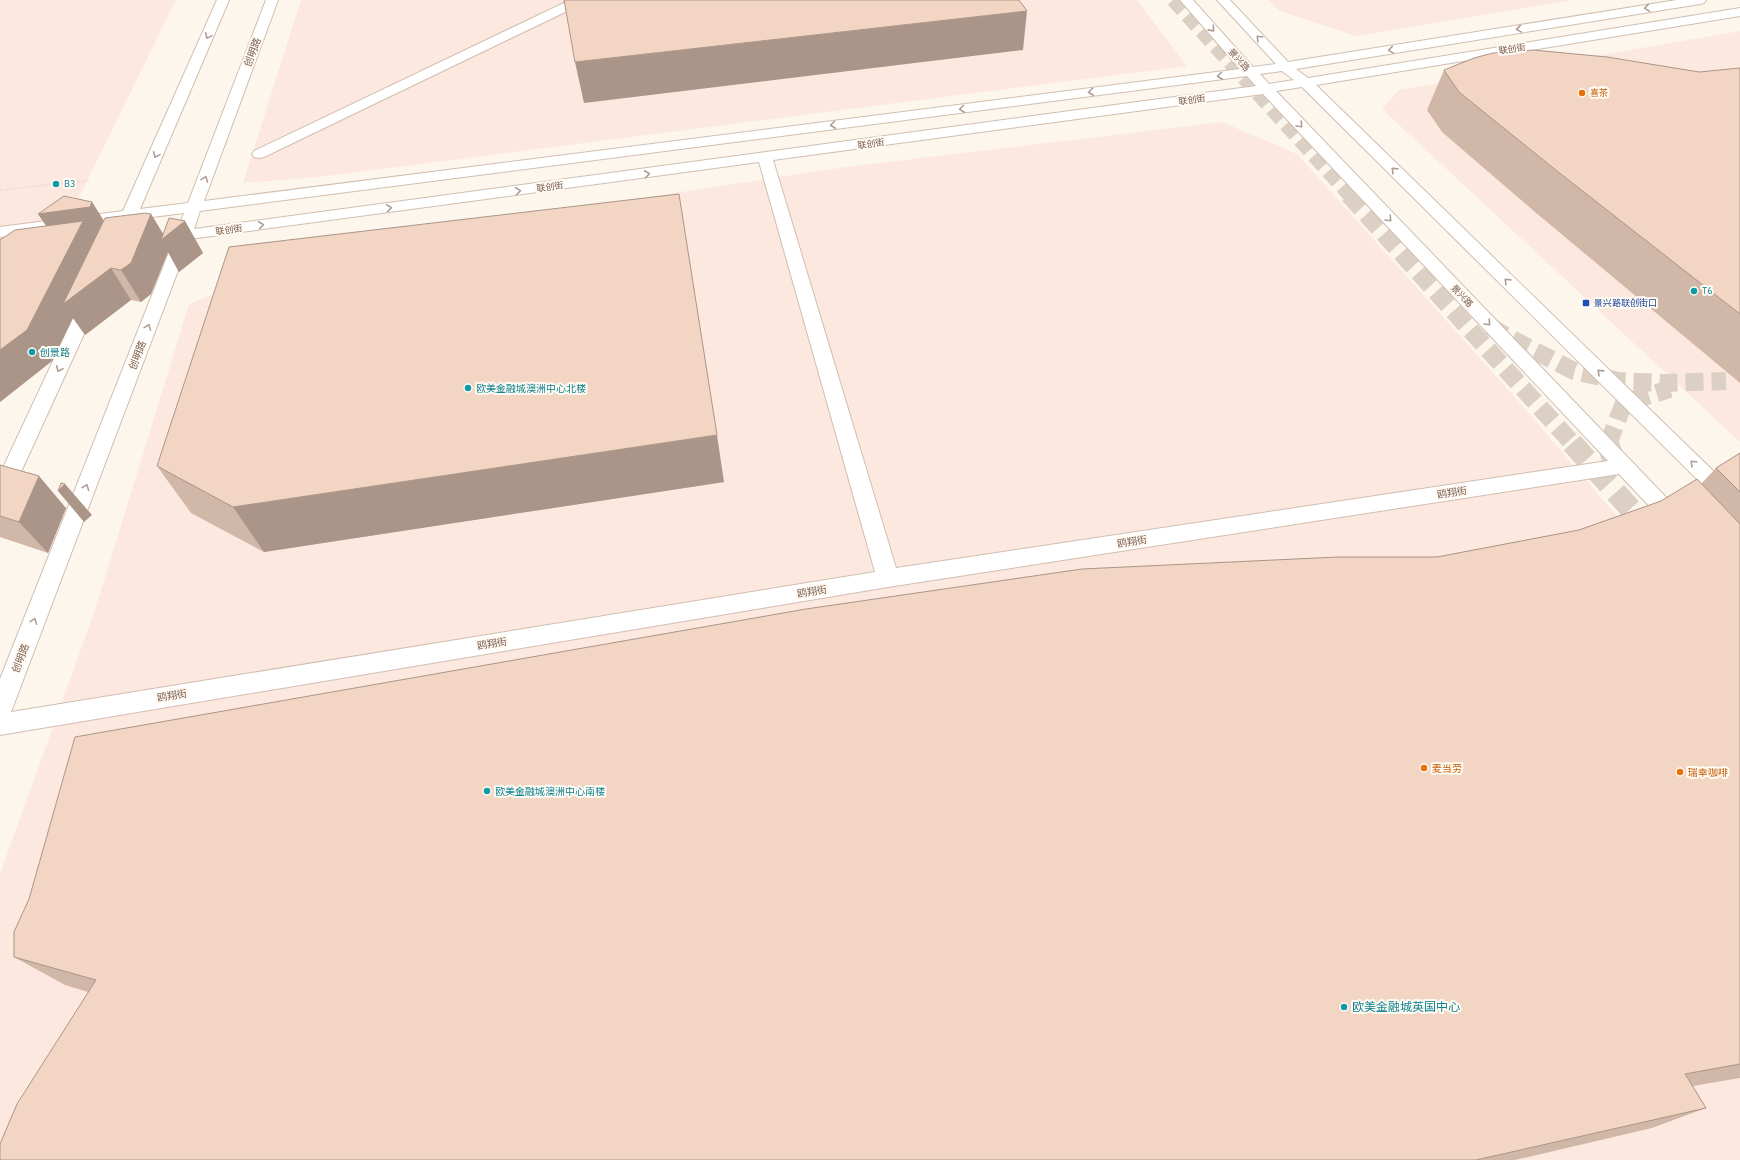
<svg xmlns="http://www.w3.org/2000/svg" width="1740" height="1160" viewBox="0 0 1740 1160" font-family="'IBM Plex Sans','Noto Sans SC',sans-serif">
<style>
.commercial{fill:#fde8e0}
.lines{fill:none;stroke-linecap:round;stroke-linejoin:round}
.minor-tunnel-far2{stroke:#dcd0c4;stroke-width:14;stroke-dasharray:14 7;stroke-linecap:butt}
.minor-tunnel-far1{stroke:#dcd0c4;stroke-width:18;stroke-dasharray:18 8;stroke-linecap:butt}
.minor-tunnel{stroke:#dcd0c4;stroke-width:22;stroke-dasharray:22 11;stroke-linecap:butt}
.minor-casing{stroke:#d1beb0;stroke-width:2}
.path{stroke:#d9b8a5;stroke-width:1.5;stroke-dasharray:0.5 2;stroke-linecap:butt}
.minor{fill:#fff;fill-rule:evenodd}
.wall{fill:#d1b7a8}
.shaded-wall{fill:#aa9588}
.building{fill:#f3d5c3;stroke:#aa9588}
.oneway{stroke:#af9d94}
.food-dot{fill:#e8710a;stroke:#fffaf3;stroke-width:1.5}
.culture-dot{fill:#0f9aa8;stroke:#fffaf3;stroke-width:1.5}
.transit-dot{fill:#1a4fb4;stroke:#fffaf3;stroke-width:1.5}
.labels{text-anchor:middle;stroke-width:4;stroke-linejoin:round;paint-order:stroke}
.far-street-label{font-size:9px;fill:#7a5c4d;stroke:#fffaf3}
.far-food-label{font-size:9px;fill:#c56008;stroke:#fffaf3;text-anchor:start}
.far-culture-label{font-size:9px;fill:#0d838f;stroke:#fffaf3;text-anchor:start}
.far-transit-label{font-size:9px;fill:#164399;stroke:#fffaf3;text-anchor:start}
.street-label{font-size:10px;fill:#7a5c4d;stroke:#fffaf3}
.culture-label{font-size:10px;fill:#0d838f;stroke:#fffaf3;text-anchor:start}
.food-label{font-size:10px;fill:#c56008;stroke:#fffaf3;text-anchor:start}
.near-culture-label{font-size:12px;fill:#0d838f;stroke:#fffaf3;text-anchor:start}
</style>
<rect width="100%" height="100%" fill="#fdf6ec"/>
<!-- commercial -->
<path class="commercial" d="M0 0H176L0 358Z
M301 0H1137L1187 66 319 177 243 183Z
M1268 0H1572L1356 36 1280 11Z
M1740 31V442L1382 109 1399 90Z
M1222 122 1297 154 1521 404 1740 660V1160H0V874L95 610 189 304 336 244 846 167Z"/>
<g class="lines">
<!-- minor-tunnel-far2 -->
<path class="minor-tunnel-far2" d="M1173 0 1350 196"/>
<!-- minor-tunnel-far1 -->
<path class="minor-tunnel-far1" d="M1349 195 1573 444
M1490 326 1504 335 1574 371 1619 381 1665 383 1726 381
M1608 444 1624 403 1670 389"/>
<!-- minor-tunnel -->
<path class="minor-tunnel" d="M1572 443 1652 533
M1608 443 1615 466"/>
<!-- minor casing -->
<g class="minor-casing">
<path id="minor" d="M217 0H229L140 209 188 203 266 0H278L204 201 1240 69 1180 0H1193L1253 67 1276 64 1217 0H1230L1288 62 1677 0H1706L1704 3 1700 4 1296 69 1308 78 1740 8V16L1316 85 1740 497V518L1733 515 1302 87 1276 91 1685 517 1689 523 1685 529 1678 531 1671 529 1619 474 888 587 0 735V679L173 242 164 243 158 241 156 238 158 235 177 231 184 213 136 219 131 229 125 231 119 229 117 226 119 222 0 237V227L123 211ZM1282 71 1294 80 1269 84 1260 74ZM1247 76 1256 86 194 229 200 211ZM1263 94 1608 461 896 568 773 160ZM759 162 875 572 11 712 190 239Z
M570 0H586L584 3 264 157 259 158 254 157 252 154 254 151Z
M91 294 97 295 100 299 10 496 7 501 0 503V474L82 299 85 295Z"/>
</g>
<!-- path -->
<path class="path" d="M0 190 91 180"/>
<!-- minor -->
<use href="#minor" class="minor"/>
</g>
<!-- wall -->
<path class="wall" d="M1740 68V383L1535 212 1442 132 1427 110 1444 70 1699 72Z
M92 202 104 221 151 214 163 234 185 221 203 253 179 272 168 252 151 294 141 302 131 300 85 335 73 318 52 361 0 402V240L46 226Z
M1740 453V1078L1693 1086 1706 1108 1652 1128 1515 1160H0L88 992 65 985 14 957 1437 557 1579 530 1661 501 1701 484 1716 468Z
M0 465 66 508 48 553 0 537Z
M157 466 724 482 264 552 191 513Z"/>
<!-- shaded-wall -->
<path class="shaded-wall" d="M1027 11 1023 50 584 103 575 62Z
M92 202 112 234 111 268 131 300 85 335 73 318 52 361 0 402V350L59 245 38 214Z
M151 214 165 237 185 221 203 253 179 272 168 252 151 294 141 302 121 270Z
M717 435 724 482 264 552 233 507Z
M39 476 66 508 48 553 19 522Z
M65 484 92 515 84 522 58 491Z"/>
<!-- building -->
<path class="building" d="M564 0H1019L1027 11 575 62Z
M1533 50 1607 57 1699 72 1740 68V314L1557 171 1459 92 1444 70 1474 58 1493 53Z
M679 194 717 435 233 507 157 466 229 247Z
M64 196 92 202 90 207 38 214Z
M145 213 151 214 131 263 121 270 111 268 63 304 105 218Z
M169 218 185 221 161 240Z
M83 221 27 330 0 350V240L15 230Z
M1740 453V492L1716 468Z
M0 465 39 476 19 522 0 516Z
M1697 479 1740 524V1064L1685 1074 1706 1108 1476 1160H0V1144L17 1104 96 980 14 957V932L29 899 75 737 806 609 1082 569 1338 557H1437L1579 530 1661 501Z
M61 483 65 484 58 491Z"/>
<!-- one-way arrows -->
<defs><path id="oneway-chevron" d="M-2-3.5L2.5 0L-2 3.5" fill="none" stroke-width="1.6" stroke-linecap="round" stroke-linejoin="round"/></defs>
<g class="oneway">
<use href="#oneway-chevron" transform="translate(1647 8) rotate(171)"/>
<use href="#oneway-chevron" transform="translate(1212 29) rotate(48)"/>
<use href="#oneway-chevron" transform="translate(1519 29) rotate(171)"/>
<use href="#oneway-chevron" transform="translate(208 36) rotate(114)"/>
<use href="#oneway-chevron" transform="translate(1259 38) rotate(-134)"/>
<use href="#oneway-chevron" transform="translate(1391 50) rotate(171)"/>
<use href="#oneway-chevron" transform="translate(1220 76) rotate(173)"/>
<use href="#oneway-chevron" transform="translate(1091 92) rotate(173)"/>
<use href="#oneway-chevron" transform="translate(962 109) rotate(173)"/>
<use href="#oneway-chevron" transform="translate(833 125) rotate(173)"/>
<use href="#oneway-chevron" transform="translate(1300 125) rotate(47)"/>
<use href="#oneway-chevron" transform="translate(156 155) rotate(114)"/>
<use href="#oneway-chevron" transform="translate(1394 170) rotate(-136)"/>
<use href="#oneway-chevron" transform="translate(647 174) rotate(-8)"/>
<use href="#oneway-chevron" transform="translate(205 179) rotate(-69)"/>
<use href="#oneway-chevron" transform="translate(518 191) rotate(-8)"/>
<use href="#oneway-chevron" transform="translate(389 208) rotate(-8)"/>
<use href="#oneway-chevron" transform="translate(1389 219) rotate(47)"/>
<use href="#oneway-chevron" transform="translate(261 225) rotate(-8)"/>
<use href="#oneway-chevron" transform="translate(1507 281) rotate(-136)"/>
<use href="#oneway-chevron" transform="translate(1488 323) rotate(47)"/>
<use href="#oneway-chevron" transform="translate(148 327) rotate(-69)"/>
<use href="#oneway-chevron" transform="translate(59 369) rotate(115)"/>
<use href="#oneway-chevron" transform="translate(1600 372) rotate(-136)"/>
<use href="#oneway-chevron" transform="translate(1693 463) rotate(-135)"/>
<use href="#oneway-chevron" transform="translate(86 487) rotate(-69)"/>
<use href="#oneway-chevron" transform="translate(34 621) rotate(-69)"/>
</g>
<!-- markers -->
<g class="food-dot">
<circle cx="1582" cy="93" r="4"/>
<circle cx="1424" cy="768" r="4"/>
<circle cx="1680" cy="772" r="4"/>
</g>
<g class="culture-dot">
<circle cx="56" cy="184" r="4"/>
<circle cx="1694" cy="291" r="4"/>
<circle cx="32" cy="352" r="4"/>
<circle cx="468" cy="388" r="4"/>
<circle cx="487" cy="791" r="4"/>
<circle cx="1344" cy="1007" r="4"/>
</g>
<rect class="transit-dot" x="1582" y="299" width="8" height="8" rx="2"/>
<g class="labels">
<!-- far-street labels -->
<g class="far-street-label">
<text transform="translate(1512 49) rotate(-9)" y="3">联创街</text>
<text transform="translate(1239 60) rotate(48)" y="3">景兴路</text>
<text transform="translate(1192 100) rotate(-8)" y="3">联创街</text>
<text transform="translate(871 144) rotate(-8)" y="3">联创街</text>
<text transform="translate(550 187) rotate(-8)" y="3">联创街</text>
<text transform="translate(229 230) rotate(-8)" y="3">联创街</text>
<text transform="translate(1462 296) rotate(47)" y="3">景兴路</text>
</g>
<!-- far-food labels -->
<g class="far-food-label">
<text x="1590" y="96">喜茶</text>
</g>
<!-- far-culture labels -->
<g class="far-culture-label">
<text x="64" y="187">B3</text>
<text x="1702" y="294">T6</text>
</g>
<!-- far-transit labels -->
<g class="far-transit-label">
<text x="1594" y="306">景兴路联创街口</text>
</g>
<!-- street labels -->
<g class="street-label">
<text transform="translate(252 52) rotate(-69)" y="4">创明路</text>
<text transform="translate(137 355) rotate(-69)" y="4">创明路</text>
<text transform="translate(1452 492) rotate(-9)" y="4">鸥翔街</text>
<text transform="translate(1132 541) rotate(-9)" y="4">鸥翔街</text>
<text transform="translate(812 591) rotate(-9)" y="4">鸥翔街</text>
<text transform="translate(492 643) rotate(-9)" y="4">鸥翔街</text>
<text transform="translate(20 658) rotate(-69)" y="4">创明路</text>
<text transform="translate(172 695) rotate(-9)" y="4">鸥翔街</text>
</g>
<!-- culture labels -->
<g class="culture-label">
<text x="40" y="356">创景路</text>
<text x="476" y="392">欧美金融城澳洲中心北楼</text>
<text x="495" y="795">欧美金融城澳洲中心南楼</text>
</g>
<!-- food labels -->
<g class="food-label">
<text x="1432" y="772">麦当劳</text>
<text x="1688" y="776">瑞幸咖啡</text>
</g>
<!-- near-culture labels -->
<g class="near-culture-label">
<text x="1352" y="1011">欧美金融城英国中心</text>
</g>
</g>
</svg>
